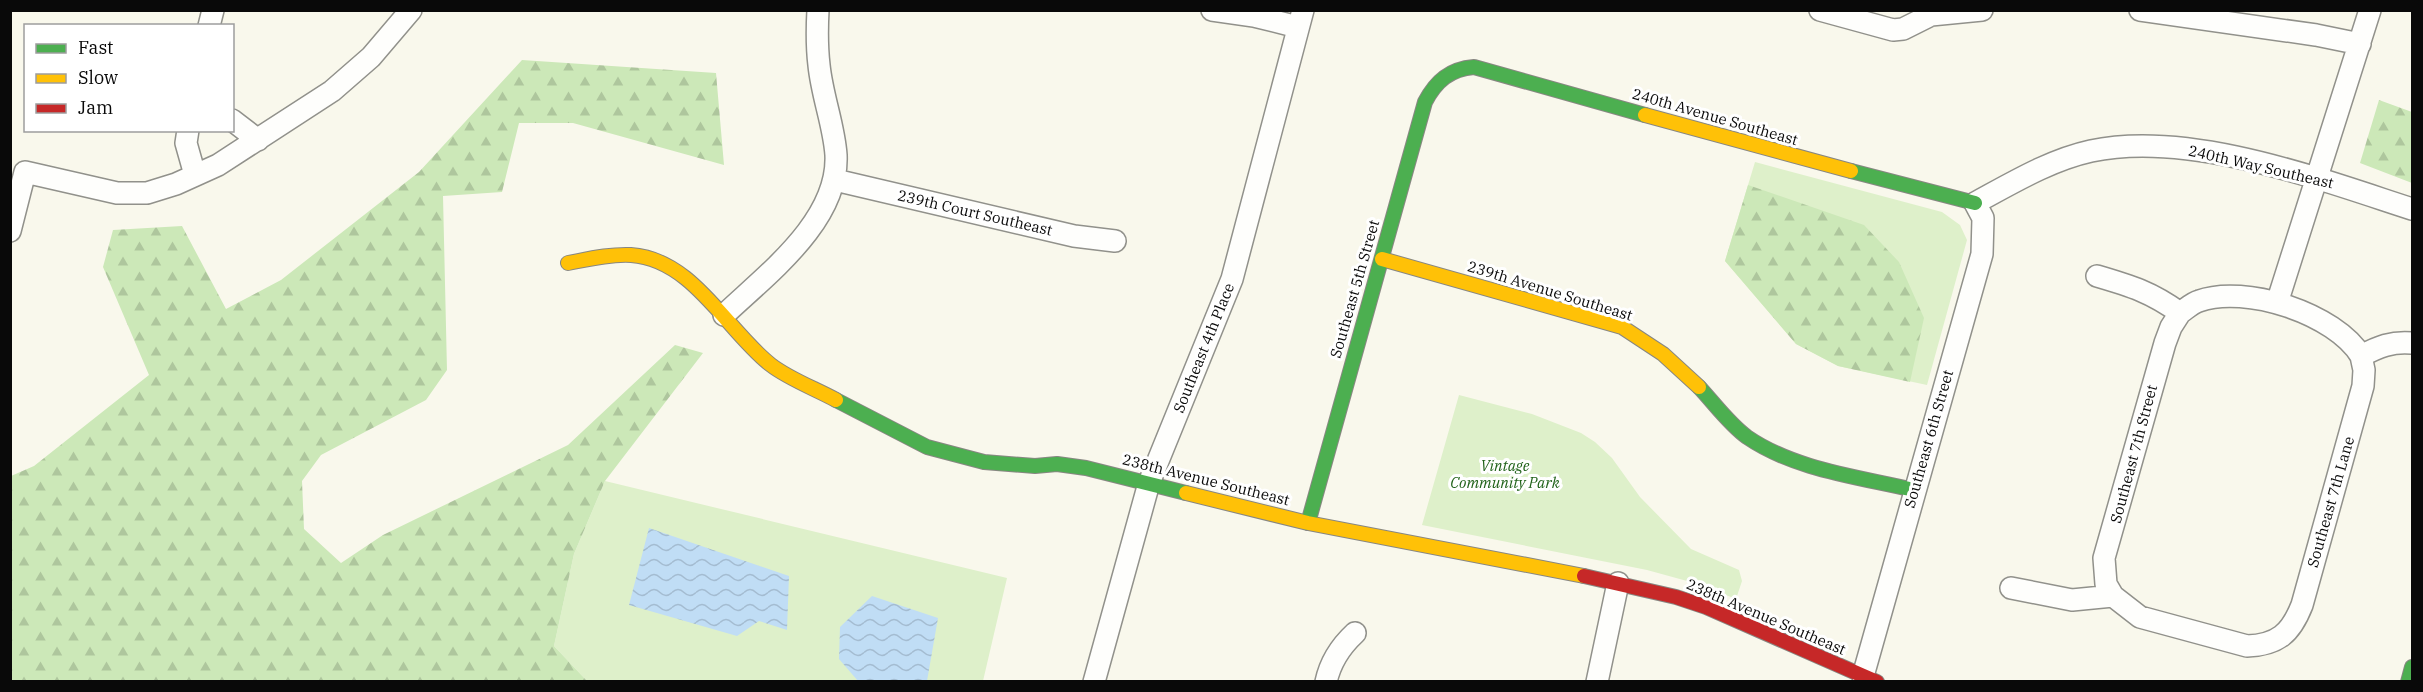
<svg xmlns="http://www.w3.org/2000/svg" width="2423" height="692" viewBox="0 0 2423 692" font-family="'IBM Plex Serif',serif">
<style>
.grass{fill:#def0ca}
.forest{fill:url(#forest-firs)}
.water{fill:url(#water-waves)}
.lines{fill:none;stroke-linecap:round;stroke-linejoin:round}
.street-casing{stroke:#91918b;stroke-width:24}
.fast-casing{stroke:#888782;stroke-width:16}
.slow-casing{stroke:#888782;stroke-width:16}
.jam-casing{stroke:#888782;stroke-width:16}
.street{stroke:#fefefc;stroke-width:21}
.fast{stroke:#4caf50;stroke-width:14}
.slow{stroke:#ffc107;stroke-width:14}
.jam{stroke:#c62828;stroke-width:14}
.labels{text-anchor:middle;stroke-width:6;stroke-linejoin:round;paint-order:stroke}
.street-label{font-size:15px;fill:#090909;stroke:#fff}
.park-label{font-size:15px;font-style:italic;fill:#206219;stroke:#fff}
</style>
<defs>
<pattern id="forest-firs" width="22" height="20" patternUnits="userSpaceOnUse" patternTransform="scale(1.5)"><rect width="22" height="20" fill="#cce8b8"/><path d="M5 1l3.5 6h-7zM16 11l3.5 6h-7z" fill="#aec69d"/></pattern>
<pattern id="water-waves" width="16" height="10" patternUnits="userSpaceOnUse" patternTransform="scale(1.5)"><rect width="16" height="10" fill="#c0ddf5"/><path d="M0 5q4-4 8 0t8 0" fill="none" stroke="#a4bcd1"/></pattern>
</defs>
<rect width="100%" height="100%" fill="#f9f8ec"/>
<!-- grass -->
<path class="grass" d="M1755 162 1942 212 1960 225 1967 240 1927 385 1838 366 1796 344 1725 261Z
M1459 395 1532 414 1581 433 1595 442 1612 458 1640 497 1691 549 1739 570 1742 581 1736 599 1698 584 1647 570 1422 525Z
M605 481 1007 578 983 681H587L554 646 574 554Z"/>
<!-- forest -->
<path class="forest" d="M522 60 716 73 724 165 573 123H519L502 192 443 196 447 370 426 400 321 455 302 481 304 529 341 563 383 535 568 445 675 345 703 353 605 481 574 554 554 646 587 681H11V476L34 466 149 375 103 267 113 230 182 226 226 309 281 280 419 172Z
M2379 100 2412 112V183L2360 163Z
M1748 185 1864 225 1899 262 1924 318 1910 382 1838 366 1796 344 1725 261Z"/>
<!-- water -->
<path class="water" d="M649 528 789 576 787 630 759 621 737 636 629 605Z
M872 596 938 618 927 681H858L839 659 840 627Z"/>
<g class="lines">
<!-- street casing -->
<g class="street-casing">
<path id="street" d="M1212 10 1254 16 1298 27
M1820 10 1893 30 1903 29 1931 15 1982 10
M2140 10 2316 35 2360 44
M209 26 213 10
M232 120 258 140
M188 130 186 143 195 175
M835 180 1074 236 1115 241
M10 231 25 172 117 193H147L176 184 218 165 332 91 371 57 411 10
M2097 276C2131 286 2151 292 2180 313 2186 309 2192 303 2199 301 2245 284 2336 314 2361 356 2378 347 2392 341 2412 343
M2277 303 2370 10
M724 315C767 274 839 221 836 155 834 125 822 96 819 65 817 48 817 28 818 10
M2011 588 2072 600 2113 596 2140 617 2247 646C2278 645 2291 633 2302 605L2363 386 2364 370 2361 356
M2113 596 2106 584 2104 558 2165 343 2171 327 2180 313
M1863 676 1982 254 1983 218 1975 203C2012 183 2050 160 2091 151 2189 130 2319 179 2412 209
M1094 682 1149 483 1232 279 1303 10
M1326 682C1330 663 1341 646 1355 633
M1597 682 1618 583"/>
</g>
<!-- fast casing -->
<g class="fast-casing">
<path id="fast" d="M1851 171 1975 203
M1699 387C1714 403 1729 424 1747 437 1795 470 1859 477 1914 490
M836 400 927 447 984 462 1035 466 1057 464 1086 468 1186 493
M1308 523 1425 102C1436 81 1450 69 1474 67L1645 115
M2408 682 2412 667"/>
</g>
<!-- slow casing -->
<g class="slow-casing">
<path id="slow" d="M1645 115 1851 171
M1382 259 1622 327 1663 354 1699 387
M568 263C589 259 610 254 631 255 693 259 727 331 771 365 789 379 816 389 836 400
M1186 493 1308 523 1584 576"/>
</g>
<!-- jam casing -->
<g class="jam-casing">
<path id="jam" d="M1584 576 1676 597 1706 607 1877 682"/>
</g>
<!-- street -->
<use href="#street" class="street"/>
<!-- fast -->
<use href="#fast" class="fast"/>
<!-- slow -->
<use href="#slow" class="slow"/>
<!-- jam -->
<use href="#jam" class="jam"/>
</g>
<g class="labels">
<!-- street labels -->
<g class="street-label">
<text transform="translate(1715 117) rotate(16)" y="5">240th Avenue Southeast</text>
<text transform="translate(2261 167) rotate(13)" y="5">240th Way Southeast</text>
<text transform="translate(975 213) rotate(13)" y="5">239th Court Southeast</text>
<text transform="translate(1355 289) rotate(-74)" y="5">Southeast 5th Street</text>
<text transform="translate(1550 291) rotate(17)" y="5">239th Avenue Southeast</text>
<text transform="translate(1204 348) rotate(-68)" y="5">Southeast 4th Place</text>
<text transform="translate(1929 439) rotate(-74)" y="5">Southeast 6th Street</text>
<text transform="translate(2134 454) rotate(-75)" y="5">Southeast 7th Street</text>
<text transform="translate(1206 480) rotate(14)" y="5">238th Avenue Southeast</text>
<text transform="translate(2331 502) rotate(-74)" y="5">Southeast 7th Lane</text>
<text transform="translate(1766 617) rotate(23)" y="5">238th Avenue Southeast</text>
</g>
<!-- park labels -->
<g class="park-label">
<text x="1505" y="471">Vintage<tspan x="1505" dy="17">Community Park</tspan></text>
</g>
</g>
<!-- border -->
<rect width="2423" height="692" fill="none" stroke="#090909" stroke-width="24"/>
<!-- legend -->
<rect x="24" y="24" width="210" height="108" fill="#ffffff" stroke="#9d9d9d" stroke-width="1.5"/>
<rect x="36" y="44" width="30" height="9" fill="#4caf50" stroke="#9d9d9d" stroke-width="1.5"/>
<text x="78" y="54" font-size="18" fill="#090909">Fast</text>
<rect x="36" y="74" width="30" height="9" fill="#ffc107" stroke="#9d9d9d" stroke-width="1.5"/>
<text x="78" y="84" font-size="18" fill="#090909">Slow</text>
<rect x="36" y="104" width="30" height="9" fill="#c62828" stroke="#9d9d9d" stroke-width="1.5"/>
<text x="78" y="114" font-size="18" fill="#090909">Jam</text>
</svg>
